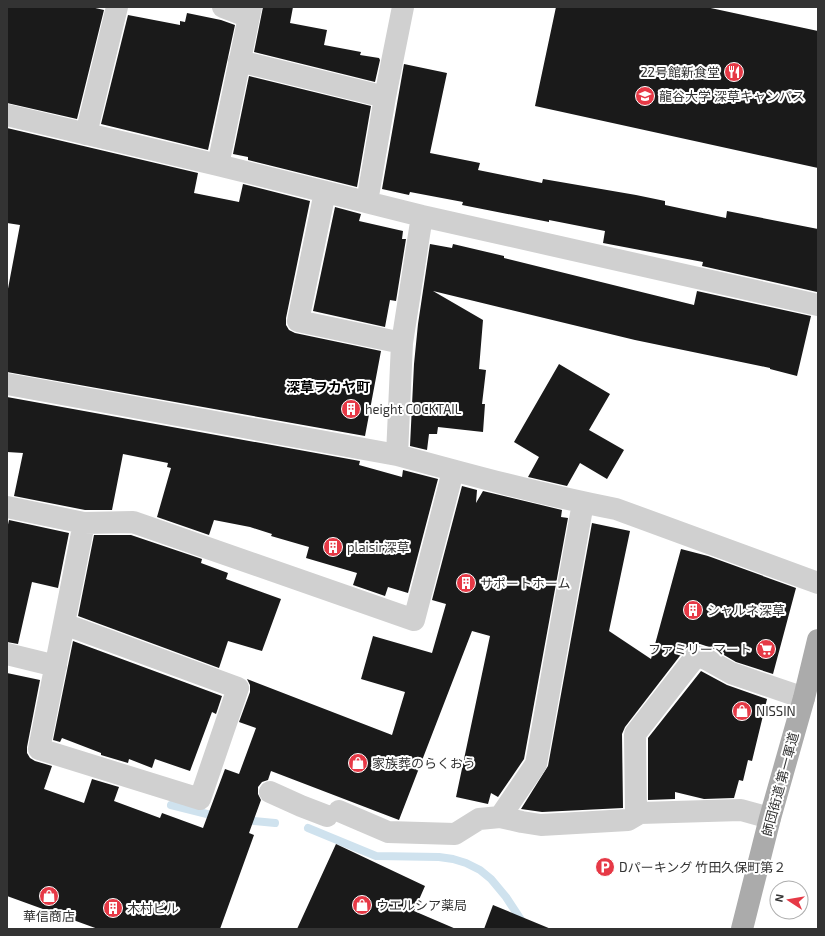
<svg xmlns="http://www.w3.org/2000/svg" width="825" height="936" viewBox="0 0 825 936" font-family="'Exo 2','Noto Sans JP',sans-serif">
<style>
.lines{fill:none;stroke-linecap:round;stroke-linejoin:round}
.stream{stroke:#cfe2ee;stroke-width:8}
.building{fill:#1a1a1a}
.minor{stroke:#d0d0d0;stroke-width:22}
.major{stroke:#ababab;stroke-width:22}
.labels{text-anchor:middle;stroke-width:4;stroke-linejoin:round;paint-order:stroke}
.poi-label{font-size:13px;fill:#333;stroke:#fff;text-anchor:start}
.street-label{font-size:13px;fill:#333;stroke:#fff}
.neighbourhood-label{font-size:14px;font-weight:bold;fill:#000;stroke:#fff}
</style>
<rect width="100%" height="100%" fill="#fff"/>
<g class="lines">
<!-- stream -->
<path class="stream" d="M171 805 219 817
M244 820 275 823
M308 828 376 856 439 857 453 859 466 863 480 870 491 879 506 897 527 929"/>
</g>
<!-- building -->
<path class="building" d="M7 7H91L104 10 77 119 7 103Z
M263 7H293L290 23 327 30 324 45 361 52 360 55 379 58 380 60 375 82 254 52Z
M556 7H706L818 31V168L535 106Z
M187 13 221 20 235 25 208 150 101 124 128 15 180 25V21L185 22Z
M404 64 447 73 430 153 480 163 478 170 542 183 543 179 636 195 665 201V205L726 218 727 211 818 229 817 292 702 266 703 262 603 243 605 231 549 220V222L462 205 463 202 410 192 409 195 382 189Z
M249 76 371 106 357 187 248 160V157L233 154Z
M7 128 198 173 194 193 239 202 243 184 310 201 286 318V325L289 330 295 333 381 351 365 436 7 372V294L20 225 7 223Z
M335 207 361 214 359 221 403 231 402 239H406L396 301 390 300 385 327 313 311Z
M430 244 452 248 453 244 504 256V258L694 305 697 291 811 316 797 376 770 369V368L635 340 433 291 483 320 479 369 486 370 482 404H485L483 432 438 427 437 434H429L427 450 410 446 414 364 418 324Z
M559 364 610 394 589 430 624 450 607 479 580 463 567 486 528 477 539 457 514 442Z
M7 397 360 461 359 465 402 477 403 470 438 479 408 593 388 587 385 596 353 585 357 573 306 558 309 547 271 536 272 534 250 527 214 520 209 535 157 517 171 468 167 467 168 463 123 454 112 510H85L14 496 23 453 7 452Z
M462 486 477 490 476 503 483 491 562 510 561 517 568 518 524 759 498 797 491 793 488 804 456 797 490 636 472 631 399 820 271 771 268 780 262 782 258 787V794L261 800 249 833 254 835 220 929H98L7 896V673L40 680 27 747V753L30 758 35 761 52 766 44 789 84 803 92 779 119 787 114 801 160 818 162 813 203 828 225 769 239 774 256 728 239 722 250 692V685L247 679 392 735 405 692 361 679 373 636 432 653 446 604 432 600Z
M9 520 69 533 58 588 32 582 18 644 7 642V529Z
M592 523 630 531 609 631 651 659 681 549 708 556 796 588 773 674 736 662 712 648 700 644H693L686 648 625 727 622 734 623 808 542 812 521 809 548 766Z
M94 535H131L202 559 201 563 228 573 226 579 281 599 262 651 228 641 219 668 78 616Z
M73 641 222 696 216 714 212 712 190 771 155 759 152 768 129 759 128 763 101 755V753L62 738 60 742 53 740Z
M701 671 727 685 767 699 752 761 748 760 743 781 739 780 734 798 704 799 675 792V799L648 800V738Z
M336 844 425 886 414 911 456 929H297Z
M493 905 551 929H484Z"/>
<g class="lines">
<!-- minor -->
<path class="minor" d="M223 7 249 17
M239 61 385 97
M7 115 218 165 422 216 818 305
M86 134 117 7
M218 165 251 7
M325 192 298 321 402 343
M367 202 385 97 403 7
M7 384 397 455C470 475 543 495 616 509L818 583
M397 455 402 343 422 216
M583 503 536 764 500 817 522 822 541 825 628 820 640 813 741 810 770 818
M7 507 84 523 133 522 414 620 453 471
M64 624 238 688 200 799 39 749 84 523
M7 654 56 666
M270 792 301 806 327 816
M339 811 388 832 455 834 479 819 500 817
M636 815 635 734 696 656 706 659 731 673 804 698"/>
<!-- major -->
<path class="major" d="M742 929 770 818 804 698 818 640"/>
</g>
<!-- icons -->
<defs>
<g id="restaurant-disc" transform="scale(1)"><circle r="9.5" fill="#e63946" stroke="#fff"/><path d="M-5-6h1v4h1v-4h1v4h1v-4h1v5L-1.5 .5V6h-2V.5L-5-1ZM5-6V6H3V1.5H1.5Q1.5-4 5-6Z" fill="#fff"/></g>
<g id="university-disc" transform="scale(1)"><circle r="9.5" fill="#e63946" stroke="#fff"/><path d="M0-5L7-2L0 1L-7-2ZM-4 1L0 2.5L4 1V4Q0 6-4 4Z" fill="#fff"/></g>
<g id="building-disc" transform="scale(1)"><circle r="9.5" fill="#e63946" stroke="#fff"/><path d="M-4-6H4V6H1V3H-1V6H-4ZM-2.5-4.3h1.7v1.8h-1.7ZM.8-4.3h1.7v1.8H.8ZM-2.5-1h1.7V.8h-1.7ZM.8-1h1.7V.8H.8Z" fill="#fff"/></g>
<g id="supermarket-disc" transform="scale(1)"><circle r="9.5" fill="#e63946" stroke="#fff"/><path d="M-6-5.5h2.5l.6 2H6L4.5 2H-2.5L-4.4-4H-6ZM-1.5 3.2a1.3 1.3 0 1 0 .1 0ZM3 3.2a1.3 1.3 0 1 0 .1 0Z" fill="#fff"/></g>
<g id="shop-disc" transform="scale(1)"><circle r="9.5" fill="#e63946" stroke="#fff"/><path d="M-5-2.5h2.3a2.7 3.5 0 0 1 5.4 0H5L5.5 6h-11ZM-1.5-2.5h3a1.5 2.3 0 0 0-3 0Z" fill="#fff"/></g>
<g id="parking-disc" transform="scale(1)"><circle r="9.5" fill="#e63946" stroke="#fff"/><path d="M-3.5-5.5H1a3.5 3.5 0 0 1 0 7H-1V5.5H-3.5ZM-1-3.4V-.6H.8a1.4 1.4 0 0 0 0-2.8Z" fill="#fff"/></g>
</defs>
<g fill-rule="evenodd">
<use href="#restaurant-disc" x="734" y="72"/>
<use href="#university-disc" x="645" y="96"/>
<use href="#building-disc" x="351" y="409"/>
<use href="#building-disc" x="333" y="547"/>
<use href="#building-disc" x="466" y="583"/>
<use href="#building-disc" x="693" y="610"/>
<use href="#supermarket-disc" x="766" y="649"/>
<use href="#shop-disc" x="742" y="711"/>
<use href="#shop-disc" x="358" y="763"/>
<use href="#parking-disc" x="605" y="867"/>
<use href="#shop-disc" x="49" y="896"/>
<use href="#shop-disc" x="362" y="905"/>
<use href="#building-disc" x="113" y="908"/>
</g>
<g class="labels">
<!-- poi labels -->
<g class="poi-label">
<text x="720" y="77" text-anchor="end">22号館新食堂</text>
<text x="659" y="101">龍谷大学 深草キャンパス</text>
<text x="365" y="414">height COCKTAIL</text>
<text x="347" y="552">plaisir深草</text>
<text x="480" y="588">サポートホーム</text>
<text x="707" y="615">シャルネ深草</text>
<text x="752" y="654" text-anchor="end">ファミリーマート</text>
<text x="756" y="716">NISSIN</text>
<text x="372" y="768">家族葬のらくおう</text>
<text x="619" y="872">Dパーキング 竹田久保町第２</text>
<text x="376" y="910">ウエルシア薬局</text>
<text x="127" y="913">木村ビル</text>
<text x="49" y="921" text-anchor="middle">華信商店</text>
</g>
<!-- street labels -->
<g class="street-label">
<text transform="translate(780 784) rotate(-75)" y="5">師団街道 第一軍道</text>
</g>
<!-- neighbourhood labels -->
<g class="neighbourhood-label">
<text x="328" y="392">深草ヲカヤ町</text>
</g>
</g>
<!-- border -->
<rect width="825" height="936" fill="none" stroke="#333333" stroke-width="16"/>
<!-- north arrow -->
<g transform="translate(789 900) rotate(282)"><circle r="19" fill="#ffffff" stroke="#adadad"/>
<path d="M0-3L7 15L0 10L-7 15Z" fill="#e63946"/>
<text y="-6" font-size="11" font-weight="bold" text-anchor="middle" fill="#333333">N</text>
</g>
</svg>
